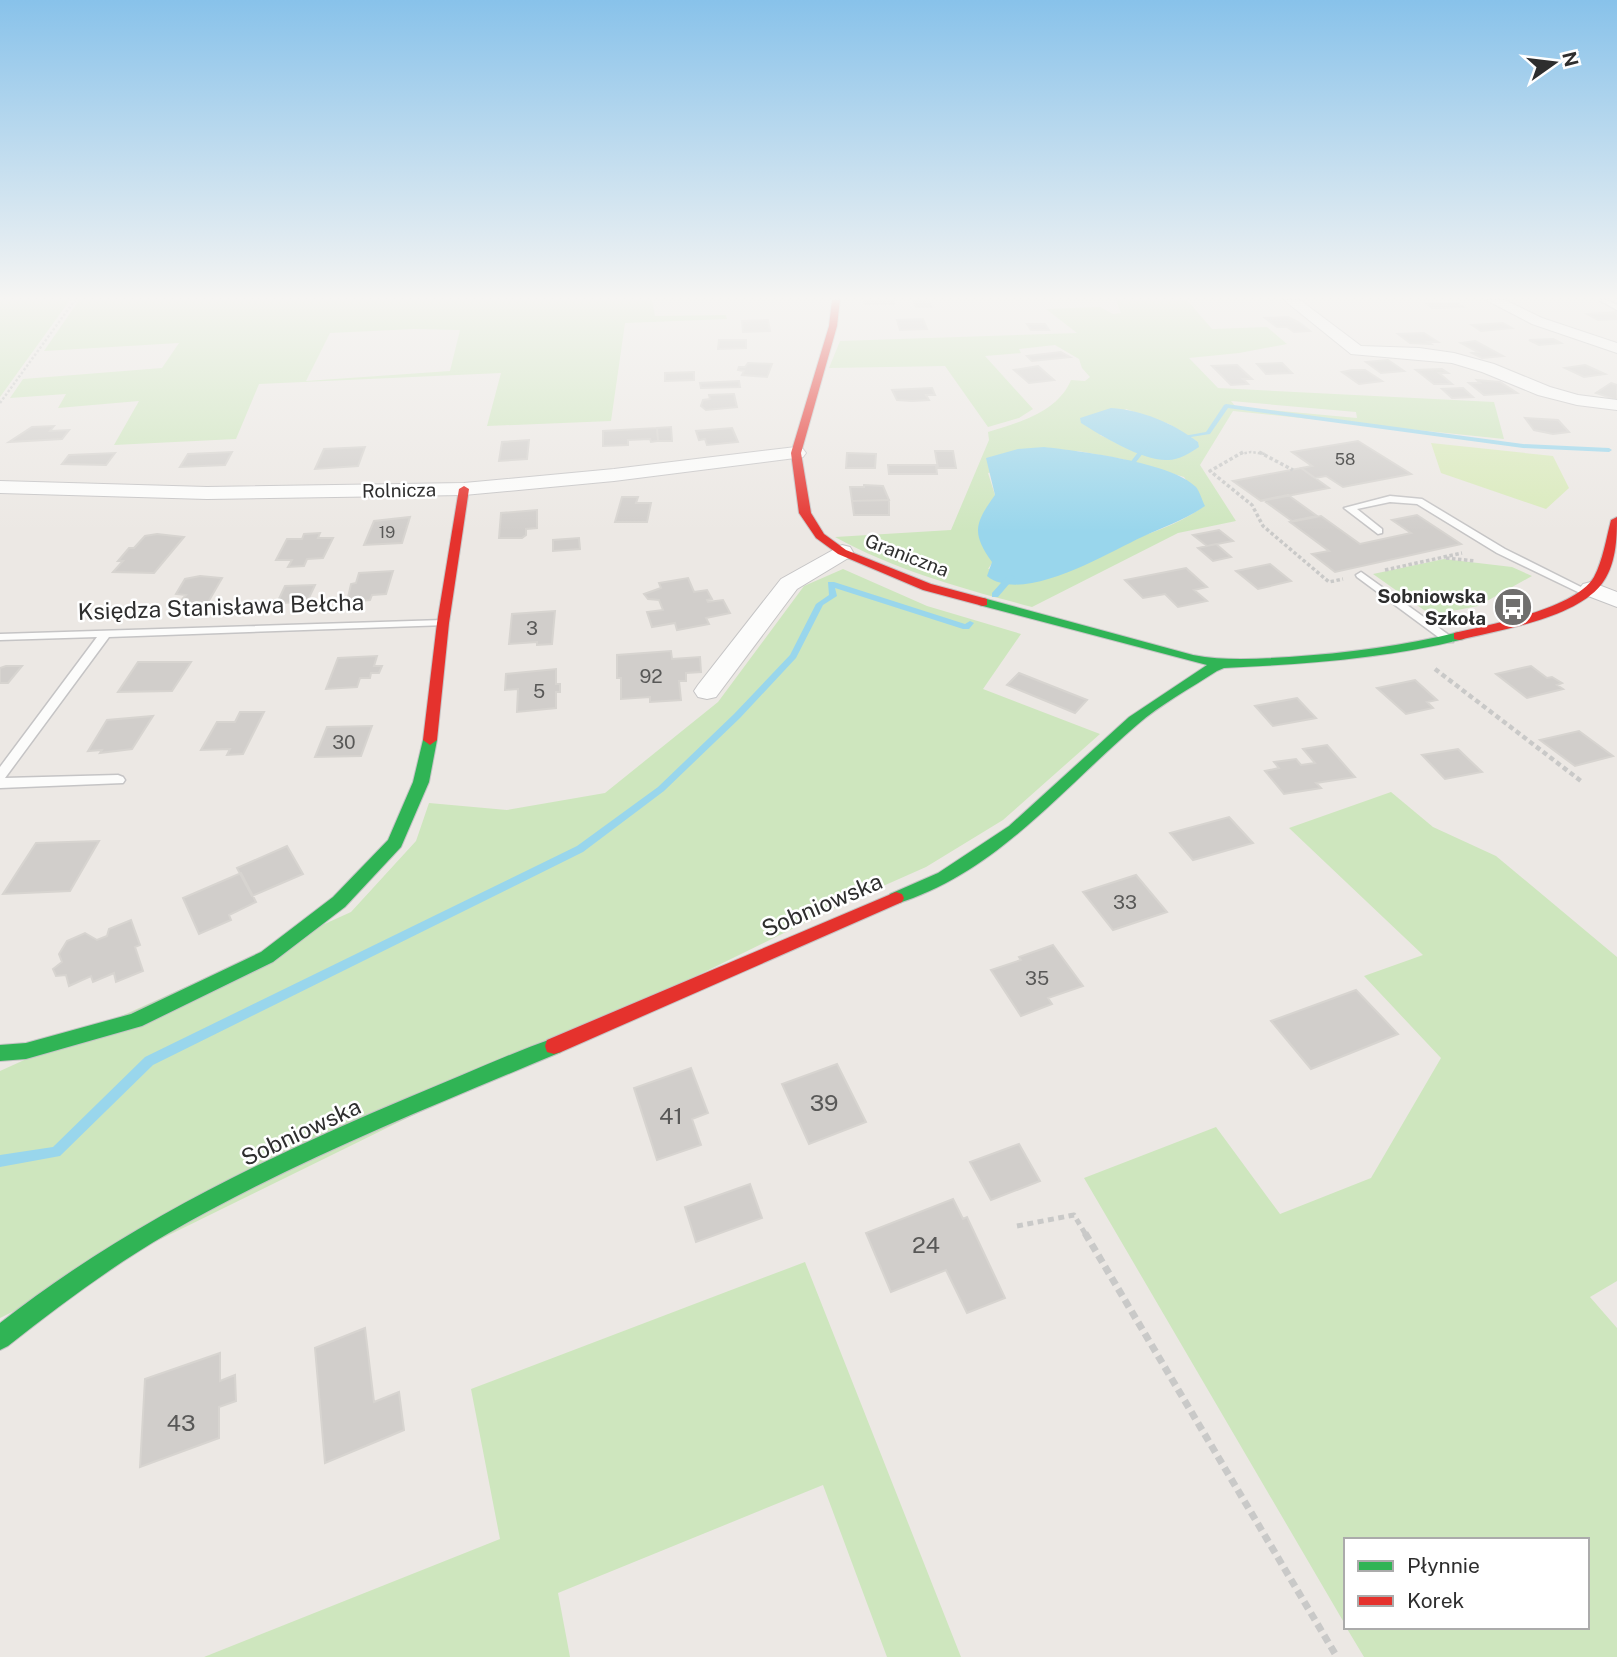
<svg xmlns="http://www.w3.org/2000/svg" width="1617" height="1657" viewBox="0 0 1617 1657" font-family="'Public Sans',sans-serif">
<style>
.green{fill:#cee6be;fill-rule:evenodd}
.pitch{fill:#d9eabb}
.water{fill:#99d6ec}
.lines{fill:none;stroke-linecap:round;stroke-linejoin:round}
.stream{fill:#99d6ec;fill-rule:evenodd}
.building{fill:#d1cecb;stroke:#d7d4d0;stroke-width:2}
.lane-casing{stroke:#c5c4c5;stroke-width:3}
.street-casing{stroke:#c5c4c5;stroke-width:2}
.fast-casing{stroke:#c5c4c5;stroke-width:2}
.jam-casing{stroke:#c5c4c5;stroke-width:2}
.path-far4{stroke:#c9c9c8;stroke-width:2.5;stroke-dasharray:2.5 2;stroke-linecap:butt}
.path-far3{stroke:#c9c9c8;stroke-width:3.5;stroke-dasharray:3.5 2.5;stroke-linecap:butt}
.path-far2{stroke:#c9c9c8;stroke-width:4.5;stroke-dasharray:5 3.5;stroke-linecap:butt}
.path-far1{stroke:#c9c9c8;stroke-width:5;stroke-dasharray:6 4.5;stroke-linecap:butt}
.path{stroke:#c9c9c8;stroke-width:7;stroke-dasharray:8 5;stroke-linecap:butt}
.lane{fill:#fcfcfb;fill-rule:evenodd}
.street{fill:#fcfcfb;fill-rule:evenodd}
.fast{fill:#30b455;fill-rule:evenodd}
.jam{fill:#e5322d;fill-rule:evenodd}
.labels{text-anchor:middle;stroke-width:5;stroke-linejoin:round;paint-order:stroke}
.far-number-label{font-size:16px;fill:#585857}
.far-street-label{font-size:19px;fill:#2e2e2e;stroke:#fff}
.far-poi-label{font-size:19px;font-weight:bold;fill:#2e2e2e;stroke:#fff;text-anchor:end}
.number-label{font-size:19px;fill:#585857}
.street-label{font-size:23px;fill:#2e2e2e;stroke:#fff}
.near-number-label{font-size:23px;fill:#585857}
</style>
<rect width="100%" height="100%" fill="#ece8e4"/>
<!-- green -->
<path class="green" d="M0 300H70L0 397Z
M79 300H652L655 316 726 315 727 319 625 323 611 421 487 426 501 373 259 384 236 439 114 445 139 401 58 408 66 394 10 398 23 379 162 368 179 343 44 351ZM414 329 460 330 450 371 306 381 330 333Z
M1116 300H1187L1212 329 1267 327 1287 344 1239 353 1189 358 1218 388 1494 402 1504 439 1233 411 1200 465 1236 521 1178 533 1032 607C964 589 897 571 835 537L951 530 989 440 988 432C1018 423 1058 412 1071 380L1085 381 1090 377 1082 368 1079 359 1055 345 1019 349 1021 353 985 356 1033 409 1019 418 988 427 945 366 829 368 840 341 1077 333 1046 309 1100 307 1113 314 1121 313ZM1231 401 1356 412 1357 418 1236 407ZM1126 409 1169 424 1198 442V447C1162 472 1135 451 1100 435ZM1078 451 1122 459 1184 477 1204 506C1150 546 1054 555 988 569L992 563 995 495 988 473Z
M1444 559 1512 567 1532 576 1478 606 1431 615 1373 574Z
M843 569 927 606 1021 634 983 689 1100 734 1003 820 926 867 847 902 0 1318V1071L351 912 416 841 429 803 507 810 605 793 718 702 804 586Z
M1391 792 1433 827 1496 856 1617 957V1281L1590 1297 1617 1328V1657H1364L1346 1627H1587V1540H1346V1626L1084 1178 1216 1127 1280 1214 1371 1178 1441 1058 1364 976 1423 955 1289 828Z
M805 1262 961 1657H887L823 1485 558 1593 570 1657H204L500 1539 471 1389Z"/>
<!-- pitch -->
<path class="pitch" d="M1431 443 1553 456 1569 488 1546 509 1441 473Z"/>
<!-- water -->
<path class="water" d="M1111 408C1142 410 1173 423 1198 442L1199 447C1190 453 1179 460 1168 460 1142 461 1102 436 1081 423L1080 418Z
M1044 447C1079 451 1171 462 1196 487 1200 492 1202 500 1205 506 1185 520 1163 527 1142 537 1107 553 1023 605 987 576L992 562C971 533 975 523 995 495L986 458 1018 449Z"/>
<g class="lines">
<!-- stream -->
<path class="stream" d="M1226 404 1523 444 1609 448 1612 450 1609 452 1523 448 1228 408 1210 434 1178 439V437L1206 432 1224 405Z
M1145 443 1150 444 1127 474H1123V472Z
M1008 575H1011L1015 577 998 597H992V593Z
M828 582H834L965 624 970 621 974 623 969 629H963L835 588 837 596 823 605 796 658 740 718 664 791 583 852 153 1065 60 1156 0 1167V1155L53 1147 145 1057 577 846 658 787 734 714 790 655 816 604 829 595Z"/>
</g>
<!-- building -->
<path class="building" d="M864 300H894V304H864Z
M913 300H928L931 307H916Z
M1426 303H1457L1463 307 1432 308Z
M1617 312V319L1598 320 1587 314Z
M1288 317 1300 323 1310 331 1294 332 1287 327H1277L1265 318Z
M923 319 927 329 900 330 897 320Z
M768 320 770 331 743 332 742 321Z
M1503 323 1512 328 1481 331 1472 325Z
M1027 324H1045L1049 330H1031Z
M1424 333 1438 342H1428L1431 344 1410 343 1398 334Z
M1553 339 1561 343 1539 345 1529 340Z
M719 340H746V348L718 349Z
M1475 341 1503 356 1482 358 1472 353 1478 352 1461 343Z
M1061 352 1070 357 1032 361 1027 356Z
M1388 360 1404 371 1381 373 1366 362Z
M748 363 772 364 767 377 742 375 744 371 738 370 739 367H745Z
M1282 363 1292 373 1266 374 1257 364Z
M1237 365 1252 379H1243L1248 384 1231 385 1212 366Z
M1585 365 1605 374 1584 377 1565 368Z
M1038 366 1054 380 1029 383 1014 370Z
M1442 369 1448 373H1439L1452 384H1434L1416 370Z
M1352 370H1365L1382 381 1359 384 1342 372Z
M694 372V380L665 381V373Z
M1477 380 1500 382 1517 393 1484 395 1469 383H1480Z
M739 381 740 387 701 388 700 383Z
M1611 383 1617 385V400L1596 393Z
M932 388 935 395H926L929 400 912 401 897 400 892 390Z
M1463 388 1473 397 1452 398 1442 389Z
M734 394 737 407 706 410 701 406 703 400 710 399 709 395Z
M1525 418 1558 420 1569 432 1553 434 1534 430Z
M54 426 50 431 69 430 62 439 9 442 32 427Z
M671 427 672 441H658L657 428Z
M657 428 658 441 651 442 650 439 628 440V445L603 446V431Z
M732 428 738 442 707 445 705 439 699 440 696 431Z
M529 440 527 459 499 461 502 442Z
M1358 441 1411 474 1343 487 1326 476 1315 478 1301 468 1312 466 1292 452Z
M365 447 358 466 315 469 324 449Z
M935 451H953L956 468H938Z
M232 452 225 465 180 467 188 454Z
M115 453 106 465 62 464 69 455Z
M847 453 876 454 875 468H846Z
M888 465H936L937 474H889Z
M1301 468 1329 488 1261 501 1233 481Z
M864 485 883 486 889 500 852 501 850 487H864Z
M1288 495 1317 516 1292 521 1263 500Z
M622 497H638L636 503H651L647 522H615Z
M889 500V515H854L852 501Z
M537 510V528L526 529V535L522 538H499L501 513Z
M1417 515 1461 544 1335 572 1312 554 1329 551 1290 522 1321 516 1360 544 1411 533 1392 520Z
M410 517 402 543 364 545 374 521Z
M1219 530 1233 541 1207 546 1193 535Z
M320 533 318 538H333L323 558 307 559 304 566 288 567 292 560H276L287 539H302L304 534Z
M157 534 184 537 154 573 113 572 123 561H118L129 548H134L145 536Z
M579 538 580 549 553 551V540Z
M1216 544 1231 557 1213 561 1198 548Z
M1270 564 1291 581 1258 589 1236 571Z
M1186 568 1207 587 1194 590 1207 601 1178 607 1165 594 1143 598 1125 580Z
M393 571 386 594 372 595 370 600 347 602 351 584 356 583 359 573Z
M200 576 222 578 207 604H178L186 595 176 594 185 579Z
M688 578 694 592 707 590 712 599 707 600 708 602 723 600 730 613 706 618 709 624 677 630 675 623 652 627 647 612 663 610 659 600 648 599 644 594 661 588 659 583Z
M315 585 307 602 277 603 285 586Z
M555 611 552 644 537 645V642L509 644 512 614Z
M671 651 672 659 700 657 701 672 686 673V681H679L681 700 650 702V697L621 699V678H617V655Z
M377 656 374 666H382L379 673H371L370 678H360L357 687 326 689 338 658Z
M138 662H191L172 691 118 692Z
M6 666H22L8 683H0V668Z
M1531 666 1547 678 1552 677 1562 683 1557 685 1563 689 1527 698 1496 674Z
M556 669V684H560V692H556V708L517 712 518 689 505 690 506 674Z
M1019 673 1087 700 1075 713 1007 685Z
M1415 680 1437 700 1427 702 1433 708 1406 714 1377 688Z
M1297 698 1316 718 1273 726 1255 706Z
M240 712H264L243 754 227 755 230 749 201 750 217 722H235Z
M153 716 132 749 100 753 102 750 88 751 107 720Z
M372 726 361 756 315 757 327 727Z
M1579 731 1613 756 1575 766 1540 740Z
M1327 745 1355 777 1316 783 1321 788 1284 794 1265 771 1279 768 1274 762 1296 759 1301 765 1315 763 1303 749Z
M1458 749 1482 772 1445 779 1422 755Z
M1229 817 1253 843 1193 860 1170 833Z
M99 841 70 891 3 894 36 843Z
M287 846 303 874 252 896 237 868Z
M241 873 256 902 229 915 231 920 199 934 183 898Z
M1136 875 1167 912 1113 930 1083 892Z
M131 920 140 945 135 947 143 971 116 982 114 973 93 982 91 976 69 986 66 975 56 976 53 969 62 962 59 954 67 941 85 933 97 940 107 936 109 929Z
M1053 945 1083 986 1048 998 1052 1004 1021 1016 991 970 1021 960 1019 957Z
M1356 990 1398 1034 1311 1069 1271 1021Z
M837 1064 866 1122 809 1144 782 1084Z
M691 1068 708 1113 692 1119 701 1145 657 1160 634 1088Z
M1019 1144 1040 1181 991 1200 970 1162Z
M750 1184 762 1218 696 1242 685 1207Z
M953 1199 963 1219 967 1217 1005 1298 967 1313 946 1270 891 1292 866 1233Z
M365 1328 374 1402 399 1392 404 1430 325 1463 315 1348Z
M220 1353V1381L235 1375 236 1401 219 1407V1438L140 1467 145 1379Z"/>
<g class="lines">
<!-- lane casing -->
<g class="lane-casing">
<path id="lane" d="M1599 300H1607L1617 305V310Z
M1390 496 1422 499 1505 549 1591 592 1590 594H1582L1497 553 1417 504 1390 502 1357 509 1382 529V533L1378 534 1344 508Z
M1361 572 1453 638V642H1445L1357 577 1356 575Z
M443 620 447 621V625L109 637 5 778 118 775 123 777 125 780 123 783 0 788V767L97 637 0 640V634Z"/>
</g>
<!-- street casing -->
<g class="street-casing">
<path id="street" d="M1284 300H1300L1361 346 1419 348 1454 353 1494 364 1550 387 1578 395 1617 400V410L1577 405 1538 395 1482 372 1452 363 1351 354Z
M1486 300H1505L1542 318 1617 343V353L1532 324Z
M796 447 803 449 806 453 803 457 614 481 464 495 207 499 0 493V481L207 487 464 483 614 469Z
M842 545 850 547 853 552 850 557 797 589 716 697 707 699 698 697 694 691 698 685 781 579Z
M1591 582 1617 592V607L1583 594 1579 589 1583 584Z"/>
</g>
<!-- fast casing -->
<g class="fast-casing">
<path id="fast" d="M983 598 1193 655C1225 661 1256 659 1289 657 1347 653 1403 646 1459 632L1465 636 1464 639C1384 659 1305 664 1224 668L1217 671C1191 688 1161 704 1137 725 1061 790 996 873 896 904L890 902 888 898 890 894 938 873 1009 826 1129 717 1207 665 979 605 977 602Z
M430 735 437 740 429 782 401 847 345 907 273 962 142 1026 26 1059 0 1061V1045L26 1043 131 1014 261 952 333 897 388 840 413 782 423 740Z
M554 1038 561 1040 563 1046 561 1052C428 1108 294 1161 169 1233 112 1266 60 1305 8 1346L0 1350V1323C125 1225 266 1157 412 1096 459 1077 506 1055 554 1038Z"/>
</g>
<!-- jam casing -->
<g class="jam-casing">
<path id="jam" d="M832 300H840L837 326 801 453 811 513 824 534 846 550 931 584 987 599V605L983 606 923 590 838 554 816 538 799 513 791 453 829 326Z
M464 486 469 489 449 623 437 740 430 745 423 740 437 623 459 489Z
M1617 517C1617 539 1616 566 1601 585 1573 619 1500 630 1459 640L1454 639V633C1489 625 1575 609 1594 577 1603 560 1606 539 1611 520Z
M896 892 902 894 904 898 902 902 561 1052 554 1054 547 1052 545 1046 547 1040Z"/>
</g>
<!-- path-far4 -->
<path class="path-far4" d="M0 403 75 300
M1240 454 1251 452 1265 454"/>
<!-- path-far3 -->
<path class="path-far3" d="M1243 452 1210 471 1252 505 1263 526 1329 582 1343 579
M1259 452 1293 470
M1446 558 1475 561
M1385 570 1462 553"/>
<!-- path-far2 -->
<path class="path-far2" d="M1435 669 1581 781"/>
<!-- path-far1 -->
<path class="path-far1" d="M1017 1226 1074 1215 1086 1235"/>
<!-- path -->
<path class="path" d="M1085 1233 1337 1657"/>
<!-- lane -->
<use href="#lane" class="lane"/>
<!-- street -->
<use href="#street" class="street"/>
<!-- fast -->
<use href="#fast" class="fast"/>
<!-- jam -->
<use href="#jam" class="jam"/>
</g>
<!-- sky -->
<linearGradient id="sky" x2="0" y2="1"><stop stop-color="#88c2ea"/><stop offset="0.56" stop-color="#f6f5f3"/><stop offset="1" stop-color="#f6f5f3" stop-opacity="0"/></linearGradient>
<rect width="1617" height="532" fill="url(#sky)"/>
<!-- icons -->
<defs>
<g id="bus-disc" transform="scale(2.0125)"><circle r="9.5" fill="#706f6e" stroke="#fff"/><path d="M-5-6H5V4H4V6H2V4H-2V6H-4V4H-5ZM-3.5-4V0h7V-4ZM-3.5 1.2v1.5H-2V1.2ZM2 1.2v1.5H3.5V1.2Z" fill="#fff"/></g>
</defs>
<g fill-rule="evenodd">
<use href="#bus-disc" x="1513" y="607"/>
</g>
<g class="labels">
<!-- far-number labels -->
<g class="far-number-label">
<text x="1345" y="465">58</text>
<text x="387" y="538">19</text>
</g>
<!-- far-street labels -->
<g class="far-street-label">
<text transform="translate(399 490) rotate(-1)" y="7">Rolnicza</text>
<text transform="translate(907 555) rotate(21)" y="7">Graniczna</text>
</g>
<!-- far-poi labels -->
<g class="far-poi-label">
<text x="1486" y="603">Sobniowska<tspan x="1486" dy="22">Szkoła</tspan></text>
</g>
<!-- number labels -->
<g class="number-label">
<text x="532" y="635">3</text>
<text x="651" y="683">92</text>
<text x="539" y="698">5</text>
<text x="344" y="749">30</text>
<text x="1125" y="909">33</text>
<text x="1037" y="985">35</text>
</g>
<!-- street labels -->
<g class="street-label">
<text transform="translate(221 607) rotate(-2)" y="8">Księdza Stanisława Bełcha</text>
<text transform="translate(822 905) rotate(-23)" y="8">Sobniowska</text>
<text transform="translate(301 1132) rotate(-25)" y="8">Sobniowska</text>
</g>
<!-- near-number labels -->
<g class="near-number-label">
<text x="824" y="1111">39</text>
<text x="671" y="1124">41</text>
<text x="926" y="1253">24</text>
<text x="181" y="1431">43</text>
</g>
</g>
<!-- legend -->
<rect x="1344" y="1538" width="245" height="91" fill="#ffffff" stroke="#ababab" stroke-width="2"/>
<rect x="1358" y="1561" width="35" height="10" fill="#30b455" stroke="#ababab" stroke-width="2"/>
<text x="1407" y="1573" font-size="21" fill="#2e2e2e">Płynnie</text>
<rect x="1358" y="1596" width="35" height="10" fill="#e5322d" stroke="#ababab" stroke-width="2"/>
<text x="1407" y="1608" font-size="21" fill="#2e2e2e">Korek</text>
<!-- north arrow -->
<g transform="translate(1554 63) rotate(76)" stroke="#ffffff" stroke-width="5" paint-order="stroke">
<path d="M0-5L12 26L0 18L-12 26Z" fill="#2e2e2e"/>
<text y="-10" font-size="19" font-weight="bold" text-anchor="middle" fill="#2e2e2e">N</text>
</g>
</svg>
